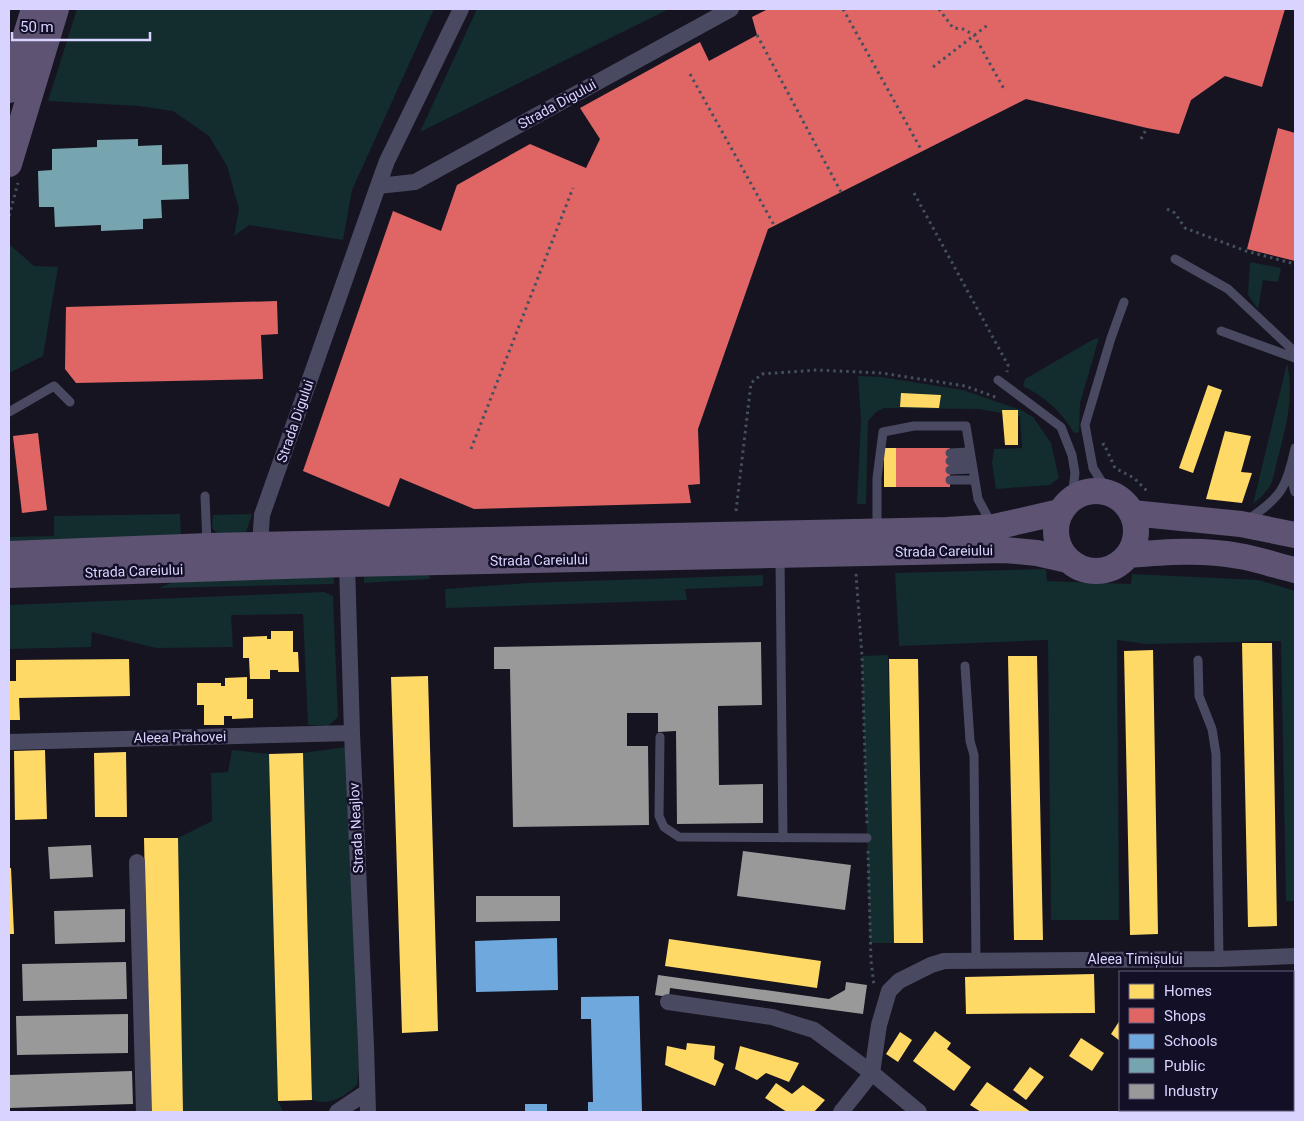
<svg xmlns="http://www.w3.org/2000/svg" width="1304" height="1121" viewBox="0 0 1304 1121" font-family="Roboto,sans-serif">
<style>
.green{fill:#132c2d}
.homes{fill:#ffd966}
.shops{fill:#e06666}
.schools{fill:#6fa8dc}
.public{fill:#76a5af}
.industry{fill:#999}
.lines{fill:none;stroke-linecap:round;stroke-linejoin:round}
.path{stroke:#44505f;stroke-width:3;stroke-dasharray:2.5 4;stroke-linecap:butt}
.lane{stroke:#4a4962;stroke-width:9}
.street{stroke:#4a4962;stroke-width:16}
.primary{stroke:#5e5373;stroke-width:26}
.labels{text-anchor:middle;stroke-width:5;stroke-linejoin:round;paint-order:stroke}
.street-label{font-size:14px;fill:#d9d4ff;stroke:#130f26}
</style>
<rect width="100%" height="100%" fill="#161421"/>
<!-- green -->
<path class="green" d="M77 9H434L352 190 343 240 249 225 234 236 239 209 227 166 209 136 173 111 139 106 48 101Z
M477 9H669L420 132Z
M9 244 34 266 58 267 43 356 9 373Z
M1250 262 1281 268 1278 282 1263 280 1258 309 1248 295Z
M1099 338 1080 403 1079 432 1074 433C1062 412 1045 397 1023 386L1025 379 1094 339Z
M1287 363C1294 395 1287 423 1279 454 1276 463 1275 475 1271 484 1267 492 1260 498 1253 504Z
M858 376 881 377 963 390 1021 410 1033 417 1051 443 1059 478 1050 485 996 489 992 463 994 449 1022 448 1020 416 979 409 884 408 876 412 868 421 866 504H857L861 420Z
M180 514 181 537 9 547V537L54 536V516Z
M252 514 245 535H219L212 528 213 515Z
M427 566 430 579 364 583V575Z
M1046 569 1047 581 1131 584 1132 574 1259 580 1295 591V901H1286L1281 641 1146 644 1117 640 1119 920H1051L1048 640 899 646 895 573Z
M333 570 334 584 159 588 173 582Z
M763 575V586L685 589 687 600 446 608 445 589 528 583Z
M324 592 333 596 338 717 328 726 308 725 303 614 231 615 233 647 156 648 92 632 91 647 9 649V605Z
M888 655 894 943H870L862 656Z
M346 747 359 1066 357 1085C344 1097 330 1106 312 1100L303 753Z
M232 750 269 754 278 1101 283 1112H183L178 838 212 821 211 773 228 772Z"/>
<!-- homes -->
<path class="homes" d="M1208 385 1222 390 1193 473 1179 468Z
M901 393 941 395 939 408 900 407Z
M1002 410H1018V445H1005Z
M1225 431 1251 436 1241 472 1252 473 1242 503 1206 499Z
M884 448H896V487H884Z
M271 631H293V652H298L299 672H278V670H270V679H250L249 658H243V637L267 636V639H271Z
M1242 643H1272L1277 926 1248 927Z
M1153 650 1158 934 1130 935 1124 651Z
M1008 656H1037L1043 940H1014Z
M129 659 130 696 19 698 20 720H9V681H16V660Z
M889 659H918L923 943H894Z
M428 676 438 1031 402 1033 391 677Z
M247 677V699H253V718L232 719V716H224V725H204V705H197V683H221V686H225V678Z
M45 750 47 819 15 820 14 751Z
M126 752 127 817H95L94 753Z
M303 753 312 1100 278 1101 269 754Z
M144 838H178L183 1112H150Z
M9 868H11L14 934H9Z
M669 939 821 961 817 988 665 966Z
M1094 974 1095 1013 966 1014 965 977Z
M1120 1020V1041L1111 1034Z
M935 1031 951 1043 947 1049 971 1067 954 1091 913 1061Z
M900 1032 912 1040 898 1062 886 1054Z
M1081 1038 1104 1053 1092 1071 1069 1056Z
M687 1043 715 1046 714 1059 724 1064 715 1086 665 1065 667 1046 686 1050Z
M740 1046 799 1063 789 1082 766 1073 757 1080 735 1069Z
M1030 1067 1044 1077 1026 1100 1013 1090Z
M1295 1081V1112H1272L1274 1110H1293V1084Z
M987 1082 1006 1095 1031 1112H981L970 1105Z
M776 1083 792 1094 803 1085 825 1100 814 1112H787L765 1098Z
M1172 1110H1222L1220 1112H1170Z"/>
<!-- shops -->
<path class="shops" d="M768 9H1285L1262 87 1225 76 1191 100 1179 134 1147 128 1026 99 768 229 698 429 700 484 688 485 691 503 474 509 400 478 389 507 303 471 393 211 441 231 457 185 530 144 586 168 600 139 580 108 700 42 709 61 757 35 752 17Z
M1278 128 1295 133V261L1247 249Z
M277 301 278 334 261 335 263 379 76 383 65 369 66 307Z
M38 433 47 510 22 513 13 436Z
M896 448H950V487H896Z"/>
<!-- schools -->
<path class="schools" d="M557 938 558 990 476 992 475 941Z
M639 996 642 1112H588V1102H593L591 1019H581V997Z
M525 1104H547V1112H525Z"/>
<!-- public -->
<path class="public" d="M138 139V146L162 145V165L188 164 189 199 161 200 162 218 143 219V229L101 231V225L55 227 54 207H39L38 171 52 170V149L97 147V140Z"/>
<!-- industry -->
<path class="industry" d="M761 642 762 705 718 706 719 785 763 784V823L677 824 676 731 658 732V713H627V746H648L649 825 513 827 510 669H494V647Z
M91 845 93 877 50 879 48 847Z
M743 851 851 865 845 910 737 896Z
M476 896H560V921L476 922Z
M125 909V942L55 944 54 911Z
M126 962 127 999 23 1001 22 964Z
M658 975 829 999 845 990 846 982 867 985 863 1014 670 988 669 997 655 995Z
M128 1014V1053L17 1055 16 1016Z
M132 1071 133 1104 9 1108V1075Z"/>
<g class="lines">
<!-- path -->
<path class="path" d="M843 9 922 151
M939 9 953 28 963 29 974 35 1004 89
M757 35 841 192
M933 67 989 24
M690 74 774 225
M1141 139 1147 128
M914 193 1008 365 1007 372
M1167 209 1175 213 1185 228 1246 251 1295 264
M9 216 18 183
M1102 445 1104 444 1115 468 1134 478 1149 493
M471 449 573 188
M736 511 751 383 762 374 817 370 881 373 965 386 998 398
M856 574 862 656 867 825
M1081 576C1094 580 1106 579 1119 575
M868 851 871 961 874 985"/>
<!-- lane -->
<path class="lane" d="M1175 259 1228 289 1295 352
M1221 331 1295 358
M998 380 1061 427 1072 455 1075 473 1072 498
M9 412 54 386 70 402
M950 453 969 452
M950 461 971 460
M950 470 972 469
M1290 474 1295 492
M950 480H974
M1108 492 1093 468 1085 425 1111 338 1124 302
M205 496 207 543
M1247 520C1281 498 1287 487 1295 448
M872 527 877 520V478L883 432 914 426H966L978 499 991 523
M780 558 783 838
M1198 660 1199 696 1212 729 1216 754 1219 959
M965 666 970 741 974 755 976 960
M660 737 659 816 664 827 679 837 867 838"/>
<!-- street -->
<path class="street" d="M378 186 387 161 461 9
M260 545 262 515 378 186 415 182 731 9
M347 564 352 733 366 1046 368 1112
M9 742 352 733
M137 862 144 1112
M668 1002 772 1017 814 1030 872 1073 919 1112
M337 1112 367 1092
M841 1112 872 1073 879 1025 889 991 899 981 931 965 944 961 1219 959 1295 956
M1138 1112 1140 1110"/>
<!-- primary -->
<path class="primary" d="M9 90 34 9
M9 164 56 9
M1056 531a40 40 0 1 1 80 0a40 40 0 1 1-80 0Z
M1132 513 1241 524 1295 535
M9 554 208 546 947 530 994 527 1060 512
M1128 555C1165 552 1203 549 1239 556 1258 559 1277 566 1295 570
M9 575 347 564 1005 550 1037 553 1068 560"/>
</g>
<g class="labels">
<!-- street labels -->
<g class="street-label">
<text transform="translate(557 104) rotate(-29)" y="5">Strada Digului</text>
<text transform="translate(295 421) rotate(-71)" y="5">Strada Digului</text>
<text transform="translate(944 551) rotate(-1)" y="5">Strada Careiului</text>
<text transform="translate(539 560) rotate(-1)" y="5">Strada Careiului</text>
<text transform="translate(134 571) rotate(-2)" y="5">Strada Careiului</text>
<text transform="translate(180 737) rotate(-1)" y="5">Aleea Prahovei</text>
<text transform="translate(356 828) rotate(-93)" y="5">Strada Neajlov</text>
<text x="1135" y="964">Aleea Timișului</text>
</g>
</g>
<!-- border -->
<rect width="1304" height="1121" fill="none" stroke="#d9d4ff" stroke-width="20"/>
<!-- legend -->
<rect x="1119" y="971" width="175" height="140" fill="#130f26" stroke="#625e7d"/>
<rect x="1129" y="984" width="25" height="15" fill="#ffd966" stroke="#625e7d"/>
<text x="1164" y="996" font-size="15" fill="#d9d4ff">Homes</text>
<rect x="1129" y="1008" width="25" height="15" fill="#e06666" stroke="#625e7d"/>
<text x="1164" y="1021" font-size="15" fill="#d9d4ff">Shops</text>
<rect x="1129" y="1034" width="25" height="15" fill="#6fa8dc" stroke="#625e7d"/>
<text x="1164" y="1046" font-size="15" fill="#d9d4ff">Schools</text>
<rect x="1129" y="1058" width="25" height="15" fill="#76a5af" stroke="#625e7d"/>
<text x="1164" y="1071" font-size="15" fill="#d9d4ff">Public</text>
<rect x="1129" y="1084" width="25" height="15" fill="#999999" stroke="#625e7d"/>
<text x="1164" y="1096" font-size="15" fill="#d9d4ff">Industry</text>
<!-- scale -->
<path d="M12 32v8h138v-8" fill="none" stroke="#d9d4ff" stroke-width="2.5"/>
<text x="20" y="32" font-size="15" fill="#d9d4ff" stroke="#130f26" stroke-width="4" paint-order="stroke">50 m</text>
</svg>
